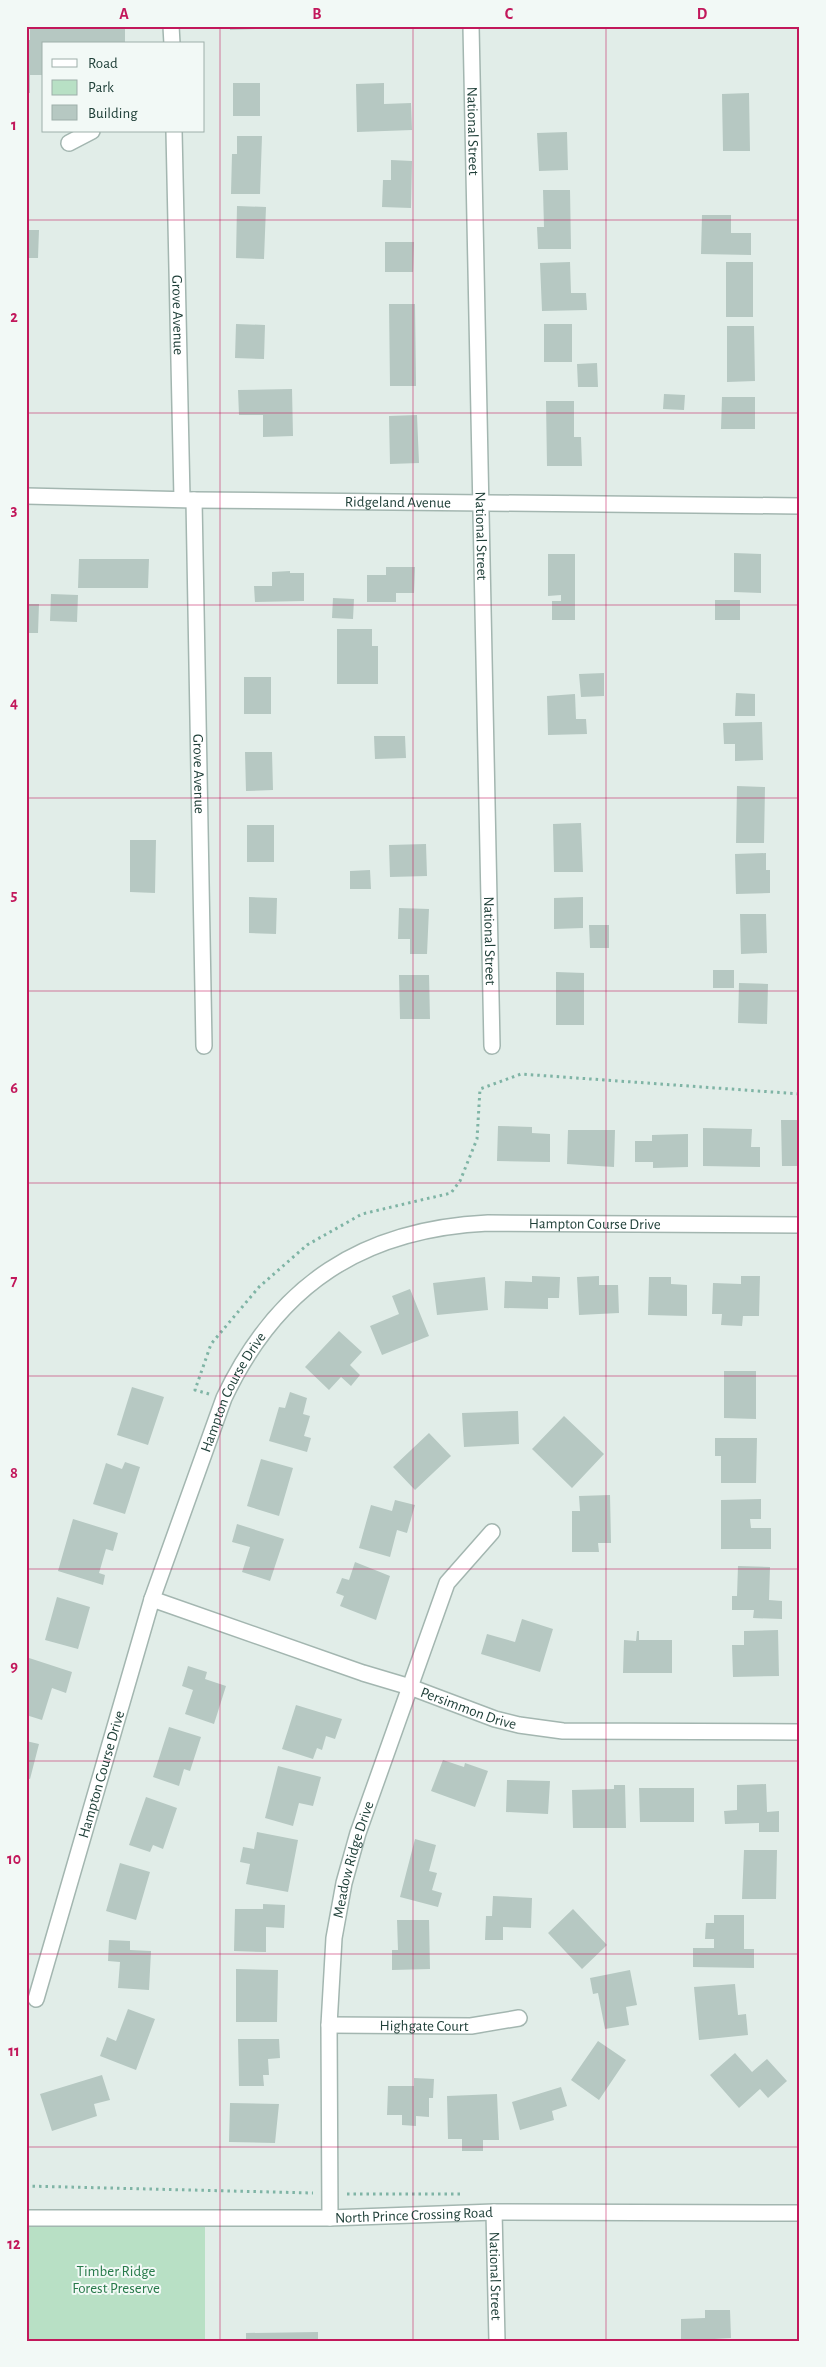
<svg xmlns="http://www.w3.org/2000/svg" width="826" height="2367" viewBox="0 0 826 2367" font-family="'Alegreya Sans',sans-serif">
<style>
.green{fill:#b8e0c5}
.building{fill:#b6c8c2}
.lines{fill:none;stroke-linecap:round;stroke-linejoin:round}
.minor-casing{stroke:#a3b6b0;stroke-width:18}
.path{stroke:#7fb4a5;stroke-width:3;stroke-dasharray:2.5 4;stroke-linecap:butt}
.minor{stroke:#fff;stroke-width:15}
.grid{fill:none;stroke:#c2185b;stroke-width:1;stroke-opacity:0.55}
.labels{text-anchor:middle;stroke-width:4;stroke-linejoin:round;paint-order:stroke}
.street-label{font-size:15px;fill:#204039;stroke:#f2f9f6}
.park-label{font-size:15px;fill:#277a4a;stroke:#f2f9f6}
.neatline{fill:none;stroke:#c2185b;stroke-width:2}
.grid-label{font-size:16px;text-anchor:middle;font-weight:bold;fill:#c2185b}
</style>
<rect width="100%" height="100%" fill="#e1ede8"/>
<!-- green -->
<path class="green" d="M26 2218H205V2341H26Z"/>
<!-- building -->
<path class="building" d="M30 26 125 27V44H44V75H30V93H26V40H30Z
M230 26H256V29L230 30Z
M233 83H260V116H233Z
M384 83V104L411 103 412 130 357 132 356 84Z
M749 93 750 151H723L722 94Z
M567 132 568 170 539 171 537 133Z
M237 136H262L260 194H231L232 154H237Z
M391 160 412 161 411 208 382 207 383 180H391Z
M543 190H570L571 249H538L537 227H544Z
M237 206 266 207 264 259 236 258Z
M702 215H731V233H751V255L701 254Z
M26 230H39L38 258H26Z
M385 242H414L413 272H385Z
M570 262 571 293H586L587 310 542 311 540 263Z
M726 262H753V317H726Z
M389 304H415L416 386H390Z
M236 324 265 325 264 359 235 358Z
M544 324H572V362H544Z
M727 326H754L755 381 727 382Z
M597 363 598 387H578L577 364Z
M292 389 293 436 263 437V415H239L238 390Z
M664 394 685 395 684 410 663 409Z
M722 397H755V429H721Z
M546 401H574V437H581L582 466H547Z
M417 415 419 463 390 464 389 416Z
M734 553 761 554V593L734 592Z
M548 554H575V620H552V601H561V595L548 596Z
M79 559H149L148 588H78Z
M386 567H415L414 593H396V602H367V575H386Z
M290 571V573H304V601L255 602 254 586H272V572Z
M51 594 78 595 77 622 50 621Z
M333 598 354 599 353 619 332 618Z
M715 600H740V620H715Z
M26 604H39L38 633H26Z
M337 629H372V646H378V684H337Z
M604 673V696L581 697 579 674Z
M244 677H271V714H244Z
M736 693 755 694V716H735Z
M575 694 576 719H586L587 734 548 735 547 696Z
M762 722 763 760 735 761V744H724L723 723Z
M374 736H405L406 758 375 759Z
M245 752H272L273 790 246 791Z
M737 786 765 787 764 843H736Z
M581 823 583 872H554L553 824Z
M247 825H274V862H247Z
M130 840H156L155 893 130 892Z
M426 844 427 876 390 877 389 845Z
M766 853V870H770V893L736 894 735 854Z
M370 870 371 889H350V871Z
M249 897 277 898 276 934 249 933Z
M583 897V928L554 929V898Z
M399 908 429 909 427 954H410V939H398Z
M740 914H766L767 953 741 954Z
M589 925H609V948H590Z
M713 970H734V988H713Z
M556 972 584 973V1025H556Z
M399 975H429L430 1019H400Z
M739 983 768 984 767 1024 738 1023Z
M781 1120H800V1166H782Z
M498 1126 532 1127V1133L550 1134V1162L497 1161Z
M703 1128 752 1129 751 1147H760V1167L703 1166Z
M568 1130H615L614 1167 567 1164Z
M688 1134V1167L653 1168V1162H635V1141H652V1135Z
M532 1276 560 1277 559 1298H548V1309L504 1308 505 1281 532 1282Z
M599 1276V1285H618L619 1313 579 1315 577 1277Z
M741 1276H760L759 1316H743L742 1326 721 1325 722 1314H712L713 1283 741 1284Z
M485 1277 488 1310 437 1315 433 1283Z
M649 1277H671V1284L687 1285V1316L648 1315Z
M410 1289 429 1336 382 1355 370 1326 399 1314 392 1296Z
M339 1331 362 1352 350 1365 360 1375 351 1386 341 1377 329 1390 305 1367Z
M724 1371H756V1419L724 1418Z
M132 1387 164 1397 148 1445 117 1435Z
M290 1392 307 1398 303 1414 310 1416 304 1436 311 1438 307 1452 269 1441 279 1407 285 1408Z
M518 1411 519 1444 464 1447 462 1413Z
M564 1416 604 1454 572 1488 532 1449Z
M429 1433 451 1456 415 1490 393 1467Z
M715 1438H757L756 1483H721V1456H715Z
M261 1459 293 1468 279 1516 247 1506Z
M125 1462 140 1467 125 1514 93 1504 106 1463 122 1469Z
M610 1495 611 1543H598L599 1552H572V1511H580L579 1496Z
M761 1499V1519H750L751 1528H771V1549H721V1500Z
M395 1500 415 1505 407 1533 397 1530 390 1557 359 1548 371 1505 392 1511Z
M73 1519 118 1533 113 1551 106 1549 99 1573 105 1575 103 1585 58 1571Z
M237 1524 284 1539 270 1581 242 1572 250 1547 232 1542Z
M355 1562 390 1576 376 1620 340 1606 344 1596 336 1593 342 1578 349 1580Z
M738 1566 770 1567 769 1600 782 1601V1619L753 1618 754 1610H732V1596H737Z
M57 1597 90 1607 78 1649 45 1640Z
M522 1619 553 1629 540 1672 481 1654 487 1634 515 1642Z
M778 1630 779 1676 733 1677 732 1645H744V1631Z
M637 1631H639V1640H672V1673H623L624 1640 636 1641Z
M26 1657 72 1672 66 1693 52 1688 42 1720 26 1715Z
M188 1666 207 1672 205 1679 226 1686 214 1724 185 1714 193 1690 182 1686Z
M296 1705 342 1719 335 1739 326 1736 322 1750 317 1748 313 1759 282 1749Z
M169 1727 201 1737 190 1771 184 1769 179 1786 153 1777Z
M26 1741 39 1744 30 1779 26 1778Z
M443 1760 464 1767 465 1763 488 1771 475 1807 431 1791Z
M278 1766 321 1777 313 1806 299 1803 293 1826 265 1818Z
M507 1780 550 1781 548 1814 506 1812Z
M766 1784 767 1812 779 1811V1832H759V1823L725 1824 724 1811 737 1810V1785Z
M614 1785H625L626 1828H573L572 1790 614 1789Z
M639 1788H694V1822H640Z
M146 1797 177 1808 163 1849 153 1845 150 1852 129 1845Z
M257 1832 298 1840 288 1892 246 1884 250 1864 240 1862 243 1847 254 1849Z
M415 1839 436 1845 429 1871 437 1873 432 1890 442 1893 438 1907 400 1897Z
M744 1850H777L776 1899H742Z
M120 1863 150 1872 136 1920 106 1911Z
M493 1896 532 1898 531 1928 503 1927V1940H485L486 1916H492Z
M263 1904 285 1905 284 1928 266 1927V1952L234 1951 235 1909H263Z
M573 1909 607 1945 582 1969 548 1933Z
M714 1915H744V1949H754V1968L693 1967V1948H714V1939H705L706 1923H714Z
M397 1920H429L430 1969 392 1970V1950H398Z
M109 1940 130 1941V1950L151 1951 149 1990 118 1988 120 1962 108 1961Z
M236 1969 278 1970 277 2022H236Z
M630 1970 637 2005 626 2007 629 2025 605 2029 598 1993 593 1994 590 1978Z
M735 1984 738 2015 746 2014 748 2035 699 2040 694 1987Z
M128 2009 155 2019 136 2070 100 2056 107 2037 116 2041Z
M238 2039H279L280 2058 268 2059 269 2075H263L264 2086H239Z
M598 2041 626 2060 599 2100 571 2080Z
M735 2053 752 2072 767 2059 787 2081 768 2098 760 2089 739 2108 710 2075Z
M102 2075 110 2100 94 2104 97 2116 52 2131 40 2094Z
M414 2078 434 2079 433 2098H429V2117L416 2116V2126L402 2125V2115H387L388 2086H414Z
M561 2087 567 2106 552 2111 554 2120 520 2130 512 2102Z
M497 2094 499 2140H483V2151H462V2139H448L447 2096Z
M230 2103 279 2104 275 2143 229 2142Z
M705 2310H730L731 2338 681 2341V2319L705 2318Z
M318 2332V2341H246V2333Z"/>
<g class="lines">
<!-- minor casing -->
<g class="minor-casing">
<g id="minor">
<path d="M171 26 172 44"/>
<path id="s1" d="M471 26 492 1046"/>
<path id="s2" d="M174 131 182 498"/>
<path d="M69 143 92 131"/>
<path id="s3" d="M26 496 194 500 800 506"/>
<path id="s4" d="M194 500 204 1046"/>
<path id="s5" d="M152 1599 363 1673 410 1687 495 1719 519 1725 563 1731 800 1732"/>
<path id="s6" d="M36 1999 152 1599 224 1398C278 1284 363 1229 488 1223L800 1225"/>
<path id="s7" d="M329 2025 471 2026 519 2018"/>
<path id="s8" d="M494 2212 497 2341"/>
<path id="s9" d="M26 2218H330L494 2212 800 2213"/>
<path id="s10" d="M330 2218 329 2025 334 1938 344 1883 358 1833 447 1583 492 1532"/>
</g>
</g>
<!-- path -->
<path class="path" d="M209 1394 195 1390 211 1344 259 1287 307 1245 362 1214 451 1193 460 1181 477 1139 480 1089 521 1074 800 1094
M26 2186 313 2193
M347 2194H463"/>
<!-- minor -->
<use href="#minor" class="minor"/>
</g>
<!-- grid -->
<path class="grid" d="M220 26V2341M413 26V2341M606 26V2341M26 220H800M26 413H800M26 605H800M26 798H800M26 991H800M26 1183H800M26 1376H800M26 1569H800M26 1761H800M26 1954H800M26 2147H800"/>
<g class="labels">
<!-- street labels -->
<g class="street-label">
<text dy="5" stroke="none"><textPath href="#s1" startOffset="105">National Street</textPath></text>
<text dy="5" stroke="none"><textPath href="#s2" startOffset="184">Grove Avenue</textPath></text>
<text dy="5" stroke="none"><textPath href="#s3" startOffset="372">Ridgeland Avenue</textPath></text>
<text dy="5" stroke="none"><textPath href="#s1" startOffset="510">National Street</textPath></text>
<text dy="5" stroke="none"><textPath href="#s4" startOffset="274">Grove Avenue</textPath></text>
<text dy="5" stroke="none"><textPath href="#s1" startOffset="915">National Street</textPath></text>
<text dy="5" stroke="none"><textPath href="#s6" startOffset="1072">Hampton Course Drive</textPath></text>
<text dy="5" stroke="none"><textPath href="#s6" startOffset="639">Hampton Course Drive</textPath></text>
<text dy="5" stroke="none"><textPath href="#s5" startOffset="335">Persimmon Drive</textPath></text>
<text dy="5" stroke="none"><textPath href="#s6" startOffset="234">Hampton Course Drive</textPath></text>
<text dy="5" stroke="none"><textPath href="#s10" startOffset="361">Meadow Ridge Drive</textPath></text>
<text dy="5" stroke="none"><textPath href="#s7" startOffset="95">Highgate Court</textPath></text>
<text dy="5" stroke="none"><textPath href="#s9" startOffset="388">North Prince Crossing Road</textPath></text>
<text dy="5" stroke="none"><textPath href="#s8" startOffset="64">National Street</textPath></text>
</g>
<!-- park labels -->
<g class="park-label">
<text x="116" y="2276">Timber Ridge<tspan x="116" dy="17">Forest Preserve</tspan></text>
</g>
</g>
<!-- border -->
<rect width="826" height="2367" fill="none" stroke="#f2f9f6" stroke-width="55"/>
<!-- legend -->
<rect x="42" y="42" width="162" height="90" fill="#f2f9f6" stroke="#9eafaa"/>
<rect x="52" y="59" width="25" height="8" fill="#ffffff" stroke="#9eafaa"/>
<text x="88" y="68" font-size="15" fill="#204039">Road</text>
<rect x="52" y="80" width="25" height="15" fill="#b8e0c5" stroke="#9eafaa"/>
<text x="88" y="92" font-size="15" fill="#204039">Park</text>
<rect x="52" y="105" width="25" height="15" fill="#b6c8c2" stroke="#9eafaa"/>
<text x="88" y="118" font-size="15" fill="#204039">Building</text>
<rect x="28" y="28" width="770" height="2312" class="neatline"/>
<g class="grid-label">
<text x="124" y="19">A</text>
<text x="317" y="19">B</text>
<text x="509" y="19">C</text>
<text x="702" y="19">D</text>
<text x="14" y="130">1</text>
<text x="14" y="322">2</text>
<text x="14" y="515">3</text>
<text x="14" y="708">4</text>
<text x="14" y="900">5</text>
<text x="14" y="1093">6</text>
<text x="14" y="1286">7</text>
<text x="14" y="1478">8</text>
<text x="14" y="1671">9</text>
<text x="14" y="1864">10</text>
<text x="14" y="2056">11</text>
<text x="14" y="2249">12</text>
</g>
</svg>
